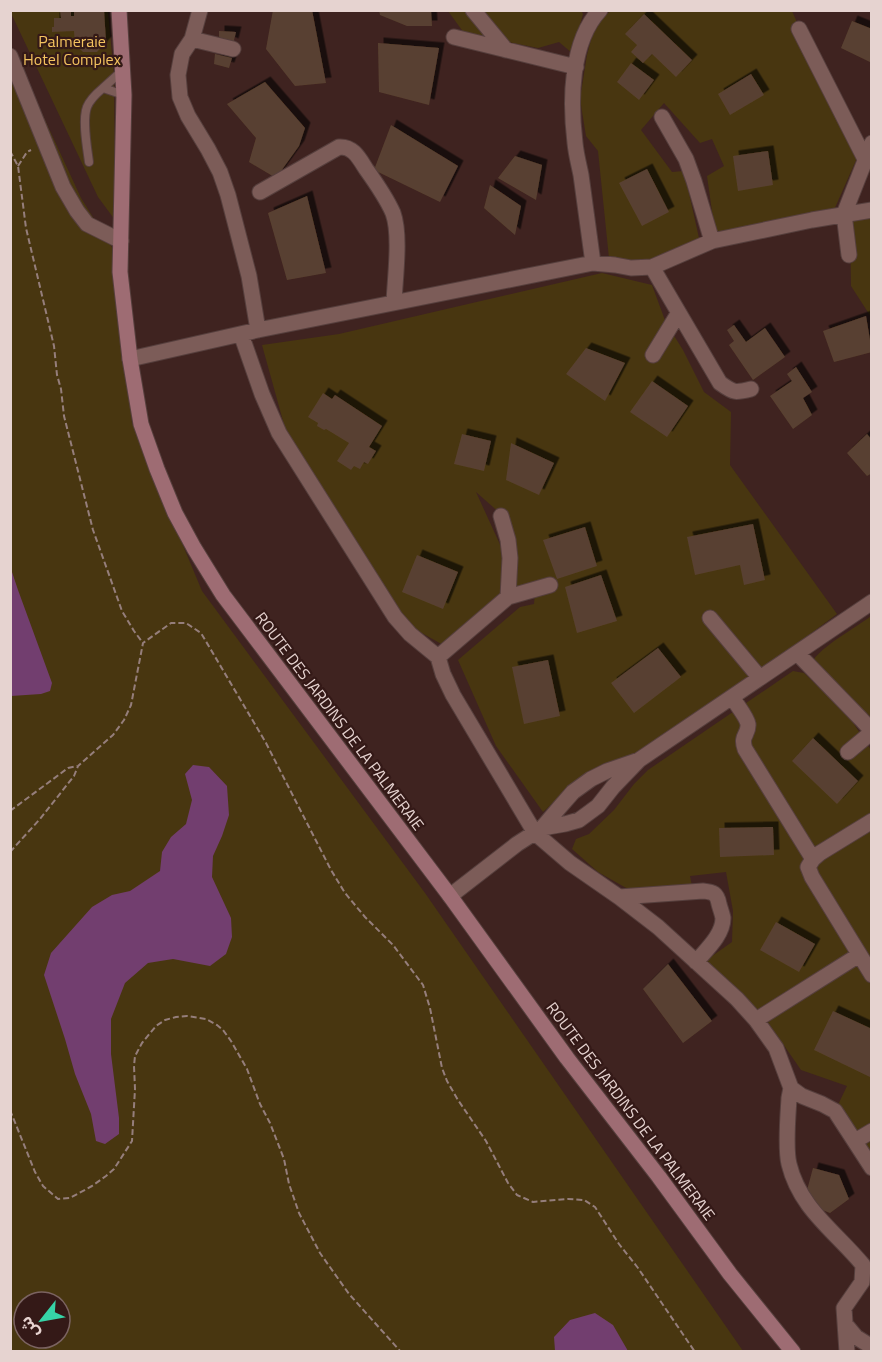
<svg xmlns="http://www.w3.org/2000/svg" width="882" height="1362" viewBox="0 0 882 1362" font-family="'Titillium Web','Noto Sans Arabic',sans-serif">
<style>
.green{fill:#483610;fill-rule:evenodd}
.water{fill:#723e6f}
.building{fill:#594130;filter:url(#shadow)}
.lines{fill:none;stroke-linecap:round;stroke-linejoin:round}
.lane-casing{stroke:#563f3d;stroke-width:10}
.street-casing{stroke:#563f3d;stroke-width:17}
.secondary-casing{stroke:#563f3d;stroke-width:17}
.path{stroke:#957e7b;stroke-width:2;stroke-dasharray:6 3;stroke-linecap:butt}
.lane{stroke:#7c5c58;stroke-width:8}
.street{stroke:#7c5c58;stroke-width:15}
.secondary{stroke:#9e6c73;stroke-width:15}
.labels{text-anchor:middle;stroke-width:4.5;stroke-linejoin:round;paint-order:stroke}
.park-label{font-size:16px;fill:#f4c35f;stroke:#341917}
.street-label{font-size:16px;fill:#e6d3d0;stroke:#341917}
</style>
<defs>
<filter id="shadow"><feDropShadow dx="5.5" dy="-5.5" stdDeviation="0" flood-color="#0009"/></filter>
</defs>
<rect width="100%" height="100%" fill="#3f2320"/>
<!-- green -->
<path class="green" d="M581 10 583 14 572 53 559 42 538 48 464 33 448 11Z
M10 11H108L114 76 115 220 98 197Z
M610 11H792L857 158 834 210 824 213 715 232 707 176 724 166 712 139 700 143 664 103 641 130 672 172 684 171 699 238 649 264 609 258 598 151 586 136 580 99 587 55 592 36 601 20Z
M10 44 81 198 113 249 132 423 202 591 425 893 743 1351H11ZM24 1302H60V1338H24Z
M871 216V317L851 286 850 219Z
M602 273 652 285 666 323 683 350 704 392 731 412 730 465 837 614 751 678 629 759 605 763 584 774 543 812 496 746 458 660 520 607 534 604 536 581 513 588 510 522 476 492 503 551 505 595 445 646 404 623 285 428 262 345 339 334Z
M871 616V717L812 662C820 647 857 627 871 616Z
M793 671 804 673 848 715 871 750V1167L835 1111 847 1086 801 1070 763 1015 705 961 732 942 733 911 726 872 690 876 692 886 628 889 598 872 572 849 576 839 589 834 614 810 634 784 648 770Z"/>
<!-- water -->
<path class="water" d="M10 566 18 590 52 683 50 691 41 694 11 696Z
M193 765 209 767 227 786 229 815 222 836 213 856 212 877 231 918 232 937 226 954 210 966 173 959 148 963 125 983 111 1019V1054L119 1118V1134L105 1144 96 1141 91 1114 75 1074 65 1039 44 975 51 953 92 907 112 895 130 891 160 871 162 852 171 837 186 824 192 800 185 774Z
M595 1313 613 1325 628 1351H555L554 1337 570 1320Z"/>
<!-- building -->
<path class="building" d="M60 10H71V16H74V10H104L106 42 97 52H83L75 44 74 31 52 32V27H54V18H61Z
M273 10H312L326 83 295 86 266 49Z
M379 10H431L432 26H407L380 15Z
M644 14 692 60 676 77 652 54 643 63 631 52 637 45 625 34Z
M852 21 872 29V63L841 48Z
M219 31 236 32 233 44 219 37Z
M378 43 439 48 429 105 379 92Z
M215 54 232 58 229 68 214 64Z
M631 63 654 80 639 100 617 82Z
M751 74 764 95 730 115 718 94Z
M265 82 305 128 299 146 276 178 249 162 256 138 227 104Z
M391 125 458 166 440 202 374 170Z
M768 151 773 185 738 191 733 156Z
M515 156 542 165 536 200 498 178Z
M647 169 669 212 642 226 619 183Z
M490 185 521 206 515 235 484 208Z
M307 196 326 273 287 280 268 213Z
M866 316 872 352 834 362 823 331Z
M734 325 746 342 765 328 785 357 753 380 729 345 734 341 727 330Z
M586 348 625 363 605 401 566 374Z
M796 367 812 392 803 398 812 415 793 429 770 396 792 381 787 374Z
M652 381 688 406 667 437 630 412Z
M323 393 332 399 335 395 382 426 369 447 376 451 368 464 364 462 360 469 354 466 351 470 337 461 349 443 326 429 324 430 317 426 318 423 308 417Z
M462 434 491 441 484 471 454 464Z
M867 434 872 440V473L867 476 847 453Z
M511 443 554 463 539 495 506 480Z
M753 524 765 580 744 585 740 565 695 575 687 537Z
M585 527 597 566 557 579 543 540Z
M417 555 458 572 443 609 402 592Z
M601 575 617 621 577 633 565 587Z
M658 648 681 677 634 713 611 683Z
M548 660 560 716 524 724 512 667Z
M813 738 858 781 837 804 792 761Z
M773 827 774 855 720 857 719 828Z
M776 922 815 944 799 972 760 950Z
M668 964 712 1021 683 1043 643 989Z
M833 1011 872 1029V1078L814 1050Z
M813 1168 839 1175 849 1199 830 1213 812 1206 806 1194Z"/>
<g class="lines">
<!-- lane casing -->
<g class="lane-casing">
<path id="lane" d="M123 70 103 88 124 95
M89 162C87 147 82 120 87 107 90 99 97 93 103 88"/>
</g>
<!-- street casing -->
<g class="street-casing">
<path id="street" d="M473 10 506 50
M799 29 865 159
M454 37 576 67
M192 39 200 10
M233 49 192 39 182 54 178 75 180 97 188 116 208 149 220 172 228 195 249 276 258 330
M10 56 63 187 77 211 87 224 121 241
M662 117 686 159 694 181 712 241
M260 192 339 147C353 146 359 158 366 169 376 183 386 197 393 213 401 235 395 278 394 302
M849 255 844 214 872 143
M593 263C589 234 585 205 581 175 579 165 576 154 575 143 570 102 570 42 600 10
M652 267 720 383C734 393 735 393 751 389
M241 334 262 394 279 433 395 617 410 634 438 657 443 674 453 695 535 833 570 863 619 897 658 927 737 999 756 1020 776 1048 791 1088 789 1098C788 1116 785 1148 789 1164 800 1209 835 1231 863 1265L862 1282 844 1308 847 1352
M653 355 678 314
M130 359 258 330 593 263 615 265 631 268 652 267 712 241 812 220 872 210
M501 516 508 540 510 558 508 597
M710 618 760 678
M797 653 861 719 872 731
M438 657 508 597 550 585
M732 697C736 704 747 717 748 724 749 735 740 735 745 749L813 859
M848 752 872 732
M872 821 820 853 813 859 808 867 812 877 872 975
M542 828 565 824 579 820 598 806 613 787 639 760 872 602
M450 896 517 844 542 828 559 808 573 792 591 779 607 771 636 761
M619 897 703 891C713 892 717 893 719 904 720 908 722 913 723 918 723 935 706 950 696 962
M756 1020 859 955
M791 1088 802 1096 822 1104 835 1111 872 1168
M855 1141 872 1131
M846 1325 856 1337 872 1347"/>
</g>
<!-- secondary casing -->
<g class="secondary-casing">
<path id="secondary" d="M119 10 124 95 120 272 130 359 141 424 157 469 175 513 194 548 223 595 450 896 567 1058 659 1177 730 1274 793 1352"/>
</g>
<!-- path -->
<path class="path" d="M10 151 18 166 26 228 54 346 57 375 61 389 64 416 93 530 122 611 134 631 143 643
M18 166 27 152 31 150
M10 811 68 768 77 766
M10 852 40 819 74 776 78 766 113 735 124 720 131 705 143 643 171 623H186L201 633 266 743 331 870 345 893 365 917 393 945 423 985 430 1008 442 1068 447 1081 458 1100 486 1141 508 1183 517 1195 533 1202 568 1199 584 1200 595 1207 619 1244 638 1268 695 1352
M10 1110 35 1172 43 1186 58 1199 70 1198 92 1186 106 1176 114 1169 132 1141 135 1089 134 1066 135 1056 142 1043 156 1026 165 1020 176 1017 187 1016 206 1019 217 1025 223 1030 231 1041 247 1069 260 1104 270 1123 284 1159 289 1184 299 1213 320 1253 349 1294 401 1352"/>
<!-- lane -->
<use href="#lane" class="lane"/>
<!-- street -->
<use href="#street" class="street"/>
<!-- secondary -->
<use href="#secondary" class="secondary"/>
</g>
<g class="labels">
<!-- park labels -->
<g class="park-label">
<text x="72" y="47">Palmeraie<tspan x="72" dy="18">Hotel Complex</tspan></text>
</g>
<!-- street labels -->
<g class="street-label">
<text transform="translate(340 721) rotate(53)" y="6">ROUTE DES JARDINS DE LA PALMERAIE</text>
<text transform="translate(631 1111) rotate(53)" y="6">ROUTE DES JARDINS DE LA PALMERAIE</text>
</g>
</g>
<!-- border -->
<rect width="882" height="1362" fill="none" stroke="#e6d3d0" stroke-width="24"/>
<!-- north arrow -->
<g transform="translate(42 1320) rotate(239)"><circle r="28" fill="#341917" stroke="#7b6361" stroke-width="1.5"/>
<path d="M0-4.5L10 22L0 15L-10 22Z" fill="#36d4a7"/>
<text y="-9" font-size="16" font-weight="bold" text-anchor="middle" fill="#e6d3d0">ش</text>
</g>
</svg>
